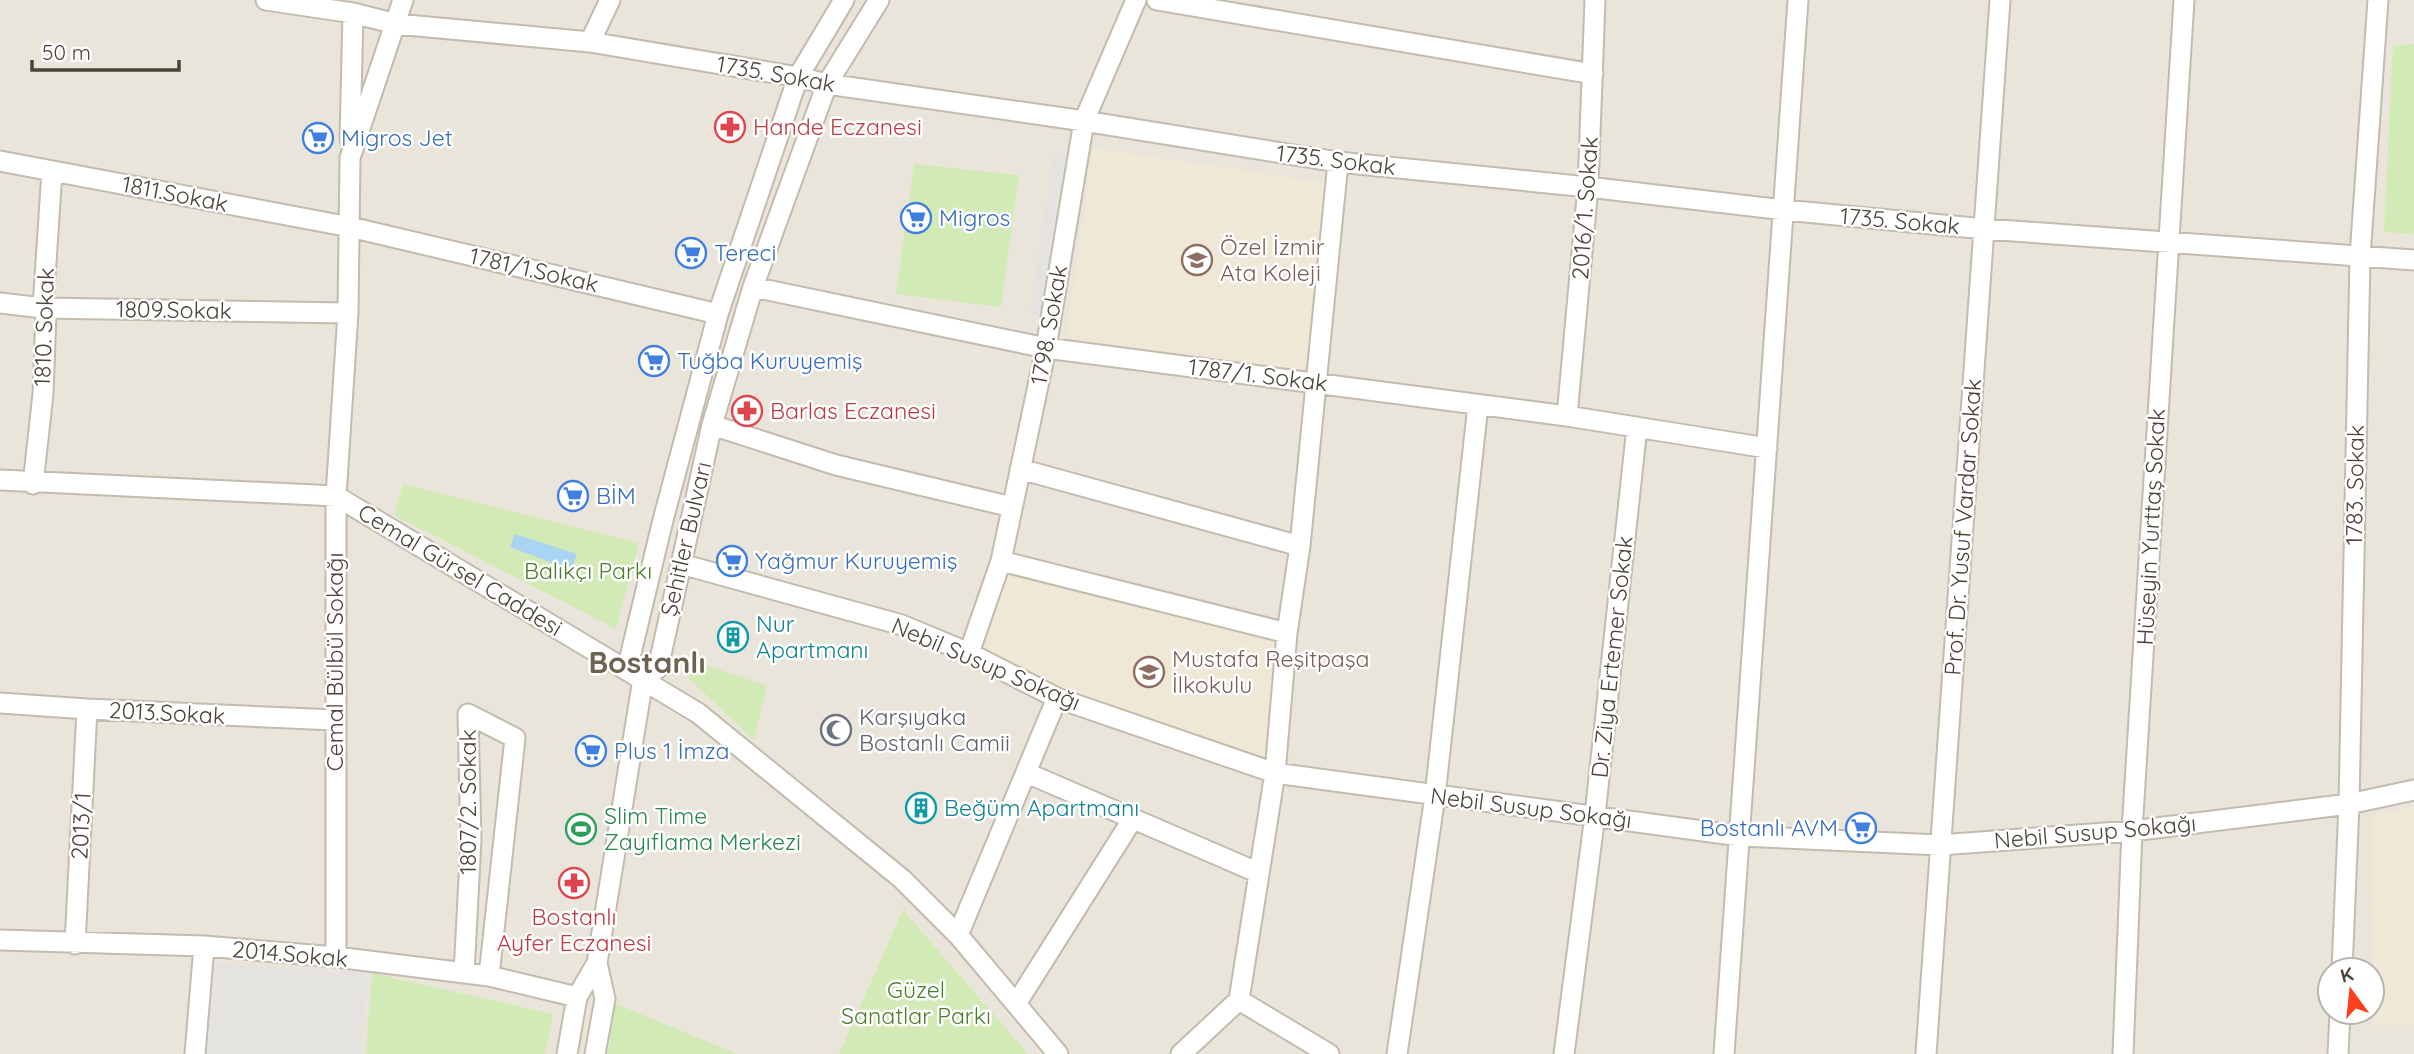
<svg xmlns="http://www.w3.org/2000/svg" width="2414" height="1054" viewBox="0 0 2414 1054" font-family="Quicksand,sans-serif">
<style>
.residential{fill:#eae5da;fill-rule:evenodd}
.education{fill:#efe8d6}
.green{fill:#d2eab5}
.parking{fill:#e5e3e0}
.water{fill:#a9d4f2}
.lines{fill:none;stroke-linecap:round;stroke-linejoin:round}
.minor-casing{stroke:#c2bbae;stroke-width:23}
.minor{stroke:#fff;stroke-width:19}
.labels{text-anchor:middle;stroke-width:5;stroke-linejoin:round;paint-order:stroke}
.street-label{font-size:23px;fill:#4b4439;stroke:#fff}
.health-label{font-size:23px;fill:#be3a42;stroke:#fff;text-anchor:start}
.shop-label{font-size:23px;fill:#366cbe;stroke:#fff;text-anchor:start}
.education-label{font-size:23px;fill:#785e54;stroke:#fff;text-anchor:start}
.park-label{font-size:23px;fill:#4a7f2a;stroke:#fff}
.culture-label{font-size:23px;fill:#0d838f;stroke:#fff;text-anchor:start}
.worship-label{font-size:23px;fill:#5b616d;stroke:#fff;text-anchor:start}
.leisure-label{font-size:23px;fill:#27864d;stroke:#fff;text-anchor:start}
.district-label{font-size:30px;font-weight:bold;fill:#6e6250;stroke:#fff}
</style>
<rect width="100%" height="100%" fill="#f6f3ec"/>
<!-- residential -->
<path class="residential" d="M0 0H2414V1054H0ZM2330 970H2372V1012H2330Z"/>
<!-- education -->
<path class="education" d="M1093 148 1326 183 1305 376 1066 338Z
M1007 570 1277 643 1267 764 1063 691 984 652Z
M2414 807V1025H2373L2372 816Z"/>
<!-- green -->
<path class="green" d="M2414 44V234L2384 232 2393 46Z
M914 164 1019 175 1001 307 896 294Z
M403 484 639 543 616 629 394 515Z
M692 660 767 686 754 740 689 679Z
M903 910 1028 1054H839Z
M372 973 553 1014 545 1054H366Z
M614 1003 737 1054H608Z"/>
<!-- parking -->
<path class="parking" d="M1054 151 1068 155 1043 316 1029 314Z
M209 963 371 973 363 1011 359 1054H203Z"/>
<!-- water -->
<path class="water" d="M515 534 577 554 571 570 510 547Z"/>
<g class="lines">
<!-- minor casing -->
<g class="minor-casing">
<path id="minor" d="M266 0 353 13 396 24 590 42 798 77 827 84 1084 121 1338 162 1588 187 1784 210 1985 229 2414 260
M1157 0 1593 74
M590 42 610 0
M350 139 353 13
M0 161 350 227 718 314
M753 287 1046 348 1567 416 1767 448
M0 303 43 308 348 313
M1567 416 1588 187 1595 0
M712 425 836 465 1012 507
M1020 469 1300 546
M0 480 336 496 698 713 902 879 958 935 1058 1054
M33 484 43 394 46 314 43 308 52 171
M1001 561 1287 633
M681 564 902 625 969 653 1057 698 1275 773 1740 836 1940 845 2132 831 2349 804 2414 790
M969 653 1001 561 1046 348 1084 121 1136 0
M642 678 630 657 663 520 718 314 798 77 844 0
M643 679 658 668 712 425 753 287 827 84 879 0
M0 703 87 709 335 720
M1027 773 1259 873
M958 935 1057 698
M0 940 204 946 336 957 489 976 577 997
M75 944 87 709
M336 957V496L348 313 350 158 403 0
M2342 970 2349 804 2360 257 2378 0
M464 973 471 840 468 714 515 738 489 976
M1239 1000 1329 1054
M1016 1004 1132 820
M195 1054 204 946
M567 1054 577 997 597 963 643 679
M595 1054 605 999 597 963
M1181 1054 1239 1000 1275 773 1287 633 1300 546 1338 162
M1397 1054 1435 796 1478 405
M1564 1054 1595 815 1637 427
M1724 1054 1798 0
M1926 1054 2000 0
M2123 1054 2132 831 2184 0
M2338 1054 2340 1012"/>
</g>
<!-- minor -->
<use href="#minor" class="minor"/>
</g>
<!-- icons -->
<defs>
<g id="pharmacy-ring" transform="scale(1.575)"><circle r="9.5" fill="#fff" stroke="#e0444e" stroke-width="1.5"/><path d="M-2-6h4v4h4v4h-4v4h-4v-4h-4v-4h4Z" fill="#e0444e"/></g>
<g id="supermarket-ring" transform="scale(1.575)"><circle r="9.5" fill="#fff" stroke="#3f7fe0" stroke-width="1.5"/><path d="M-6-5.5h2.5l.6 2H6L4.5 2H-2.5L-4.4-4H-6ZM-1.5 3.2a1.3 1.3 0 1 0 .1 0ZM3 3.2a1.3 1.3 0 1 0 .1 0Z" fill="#3f7fe0"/></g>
<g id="school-ring" transform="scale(1.575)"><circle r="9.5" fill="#fff" stroke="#8d6e63" stroke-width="1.5"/><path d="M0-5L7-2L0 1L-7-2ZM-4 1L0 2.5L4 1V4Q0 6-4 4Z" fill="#8d6e63"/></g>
<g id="building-ring" transform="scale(1.575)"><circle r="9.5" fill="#fff" stroke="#0f9aa8" stroke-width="1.5"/><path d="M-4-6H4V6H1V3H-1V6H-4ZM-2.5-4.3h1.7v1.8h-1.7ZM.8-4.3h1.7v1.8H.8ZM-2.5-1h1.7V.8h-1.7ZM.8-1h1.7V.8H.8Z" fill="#0f9aa8"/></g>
<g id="mosque-ring" transform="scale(1.575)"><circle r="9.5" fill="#fff" stroke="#6b7280" stroke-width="1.5"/><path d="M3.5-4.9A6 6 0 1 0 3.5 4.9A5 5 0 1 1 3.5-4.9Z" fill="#6b7280"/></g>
<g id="stadium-ring" transform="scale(1.575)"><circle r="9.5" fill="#fff" stroke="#2e9e5b" stroke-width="1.5"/><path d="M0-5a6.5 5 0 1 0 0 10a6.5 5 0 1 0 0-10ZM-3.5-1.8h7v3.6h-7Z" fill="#2e9e5b"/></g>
</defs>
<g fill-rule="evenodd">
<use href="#pharmacy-ring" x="730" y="127"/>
<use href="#supermarket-ring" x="318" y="138"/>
<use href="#supermarket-ring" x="916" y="218"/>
<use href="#supermarket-ring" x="691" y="253"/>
<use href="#school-ring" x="1197" y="260"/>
<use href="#supermarket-ring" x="654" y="361"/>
<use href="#pharmacy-ring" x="747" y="411"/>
<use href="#supermarket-ring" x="573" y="496"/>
<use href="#supermarket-ring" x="732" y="561"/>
<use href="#building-ring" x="733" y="637"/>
<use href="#school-ring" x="1149" y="672"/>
<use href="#mosque-ring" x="836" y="730"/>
<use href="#supermarket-ring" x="591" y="751"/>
<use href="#building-ring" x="921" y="808"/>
<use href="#supermarket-ring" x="1861" y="828"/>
<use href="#stadium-ring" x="581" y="829"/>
<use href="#pharmacy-ring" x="574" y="883"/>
</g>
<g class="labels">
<!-- street labels -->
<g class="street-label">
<text transform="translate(776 74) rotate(10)" y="8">1735. Sokak</text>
<text transform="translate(1336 160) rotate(7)" y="8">1735. Sokak</text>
<text transform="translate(175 194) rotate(11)" y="8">1811.Sokak</text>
<text transform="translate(1585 208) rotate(-86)" y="8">2016/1. Sokak</text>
<text transform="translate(1900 221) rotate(5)" y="8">1735. Sokak</text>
<text transform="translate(534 270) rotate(13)" y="8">1781/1.Sokak</text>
<text transform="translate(174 310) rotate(1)" y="8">1809.Sokak</text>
<text transform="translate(1049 325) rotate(-80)" y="8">1798. Sokak</text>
<text transform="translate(44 327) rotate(-88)" y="8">1810. Sokak</text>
<text transform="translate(1258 375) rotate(7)" y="8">1787/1. Sokak</text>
<text transform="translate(2355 485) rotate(-89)" y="8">1783. Sokak</text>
<text transform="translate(1963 527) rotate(-86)" y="8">Prof. Dr. Yusuf Vardar Sokak</text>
<text transform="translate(2151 527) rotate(-87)" y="8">Hüseyin Yurttaş Sokak</text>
<text transform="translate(686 539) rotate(-77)" y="8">Şehitler Bulvarı</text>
<text transform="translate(460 570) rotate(31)" y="8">Cemal Gürsel Caddesi</text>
<text transform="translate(1612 657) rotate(-84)" y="8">Dr. Ziya Ertemer Sokak</text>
<text transform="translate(335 662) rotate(-90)" y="8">Cemal Bülbül Sokağı</text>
<text transform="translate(986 664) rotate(23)" y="8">Nebil Susup Sokağı</text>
<text transform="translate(167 713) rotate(3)" y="8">2013.Sokak</text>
<text transform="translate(468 802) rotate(-90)" y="8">1807/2. Sokak</text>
<text transform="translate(1531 808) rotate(7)" y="8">Nebil Susup Sokağı</text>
<text transform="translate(81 826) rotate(-87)" y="8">2013/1</text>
<text transform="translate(2095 832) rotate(-5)" y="8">Nebil Susup Sokağı</text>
<text transform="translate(290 954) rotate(5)" y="8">2014.Sokak</text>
</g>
<!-- health labels -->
<g class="health-label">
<text x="753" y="135">Hande Eczanesi</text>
<text x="770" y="419">Barlas Eczanesi</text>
<text x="574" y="925" text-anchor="middle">Bostanlı<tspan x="574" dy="26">Ayfer Eczanesi</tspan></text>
</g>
<!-- shop labels -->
<g class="shop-label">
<text x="341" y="146">Migros Jet</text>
<text x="939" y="226">Migros</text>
<text x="714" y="261">Tereci</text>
<text x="677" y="369">Tuğba Kuruyemiş</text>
<text x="596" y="504">BİM</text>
<text x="755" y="569">Yağmur Kuruyemiş</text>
<text x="614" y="759">Plus 1 İmza</text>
<text x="1838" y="836" text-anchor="end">Bostanlı AVM</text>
</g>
<!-- education labels -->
<g class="education-label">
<text x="1220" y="255">Özel İzmir<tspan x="1220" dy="26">Ata Koleji</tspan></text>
<text x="1172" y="667">Mustafa Reşitpaşa<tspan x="1172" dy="26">İlkokulu</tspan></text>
</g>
<!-- park labels -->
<g class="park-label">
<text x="588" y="579">Balıkçı Parkı</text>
<text x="916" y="998">Güzel<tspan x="916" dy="26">Sanatlar Parkı</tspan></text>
</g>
<!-- culture labels -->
<g class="culture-label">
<text x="756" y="632">Nur<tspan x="756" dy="26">Apartmanı</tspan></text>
<text x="944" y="816">Beğüm Apartmanı</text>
</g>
<!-- worship labels -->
<g class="worship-label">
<text x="859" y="725">Karşıyaka<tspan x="859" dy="26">Bostanlı Camii</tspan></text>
</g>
<!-- leisure labels -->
<g class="leisure-label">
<text x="604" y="824">Slim Time<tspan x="604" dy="26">Zayıflama Merkezi</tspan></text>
</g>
<!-- district labels -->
<g class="district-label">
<text x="647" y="673">Bostanlı</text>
</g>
</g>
<!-- north arrow -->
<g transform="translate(2351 991) rotate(345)"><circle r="33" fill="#ffffff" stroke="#b7b4b0" stroke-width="2"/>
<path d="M0-5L12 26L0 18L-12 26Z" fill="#fc3f1d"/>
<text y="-10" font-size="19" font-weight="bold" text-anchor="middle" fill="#4b4439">K</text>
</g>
<!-- scale -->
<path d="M32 60v10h147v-10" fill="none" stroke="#4b4439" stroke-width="3.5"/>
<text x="42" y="60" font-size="21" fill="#4b4439" stroke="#ffffff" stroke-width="5" paint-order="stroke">50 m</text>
</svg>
